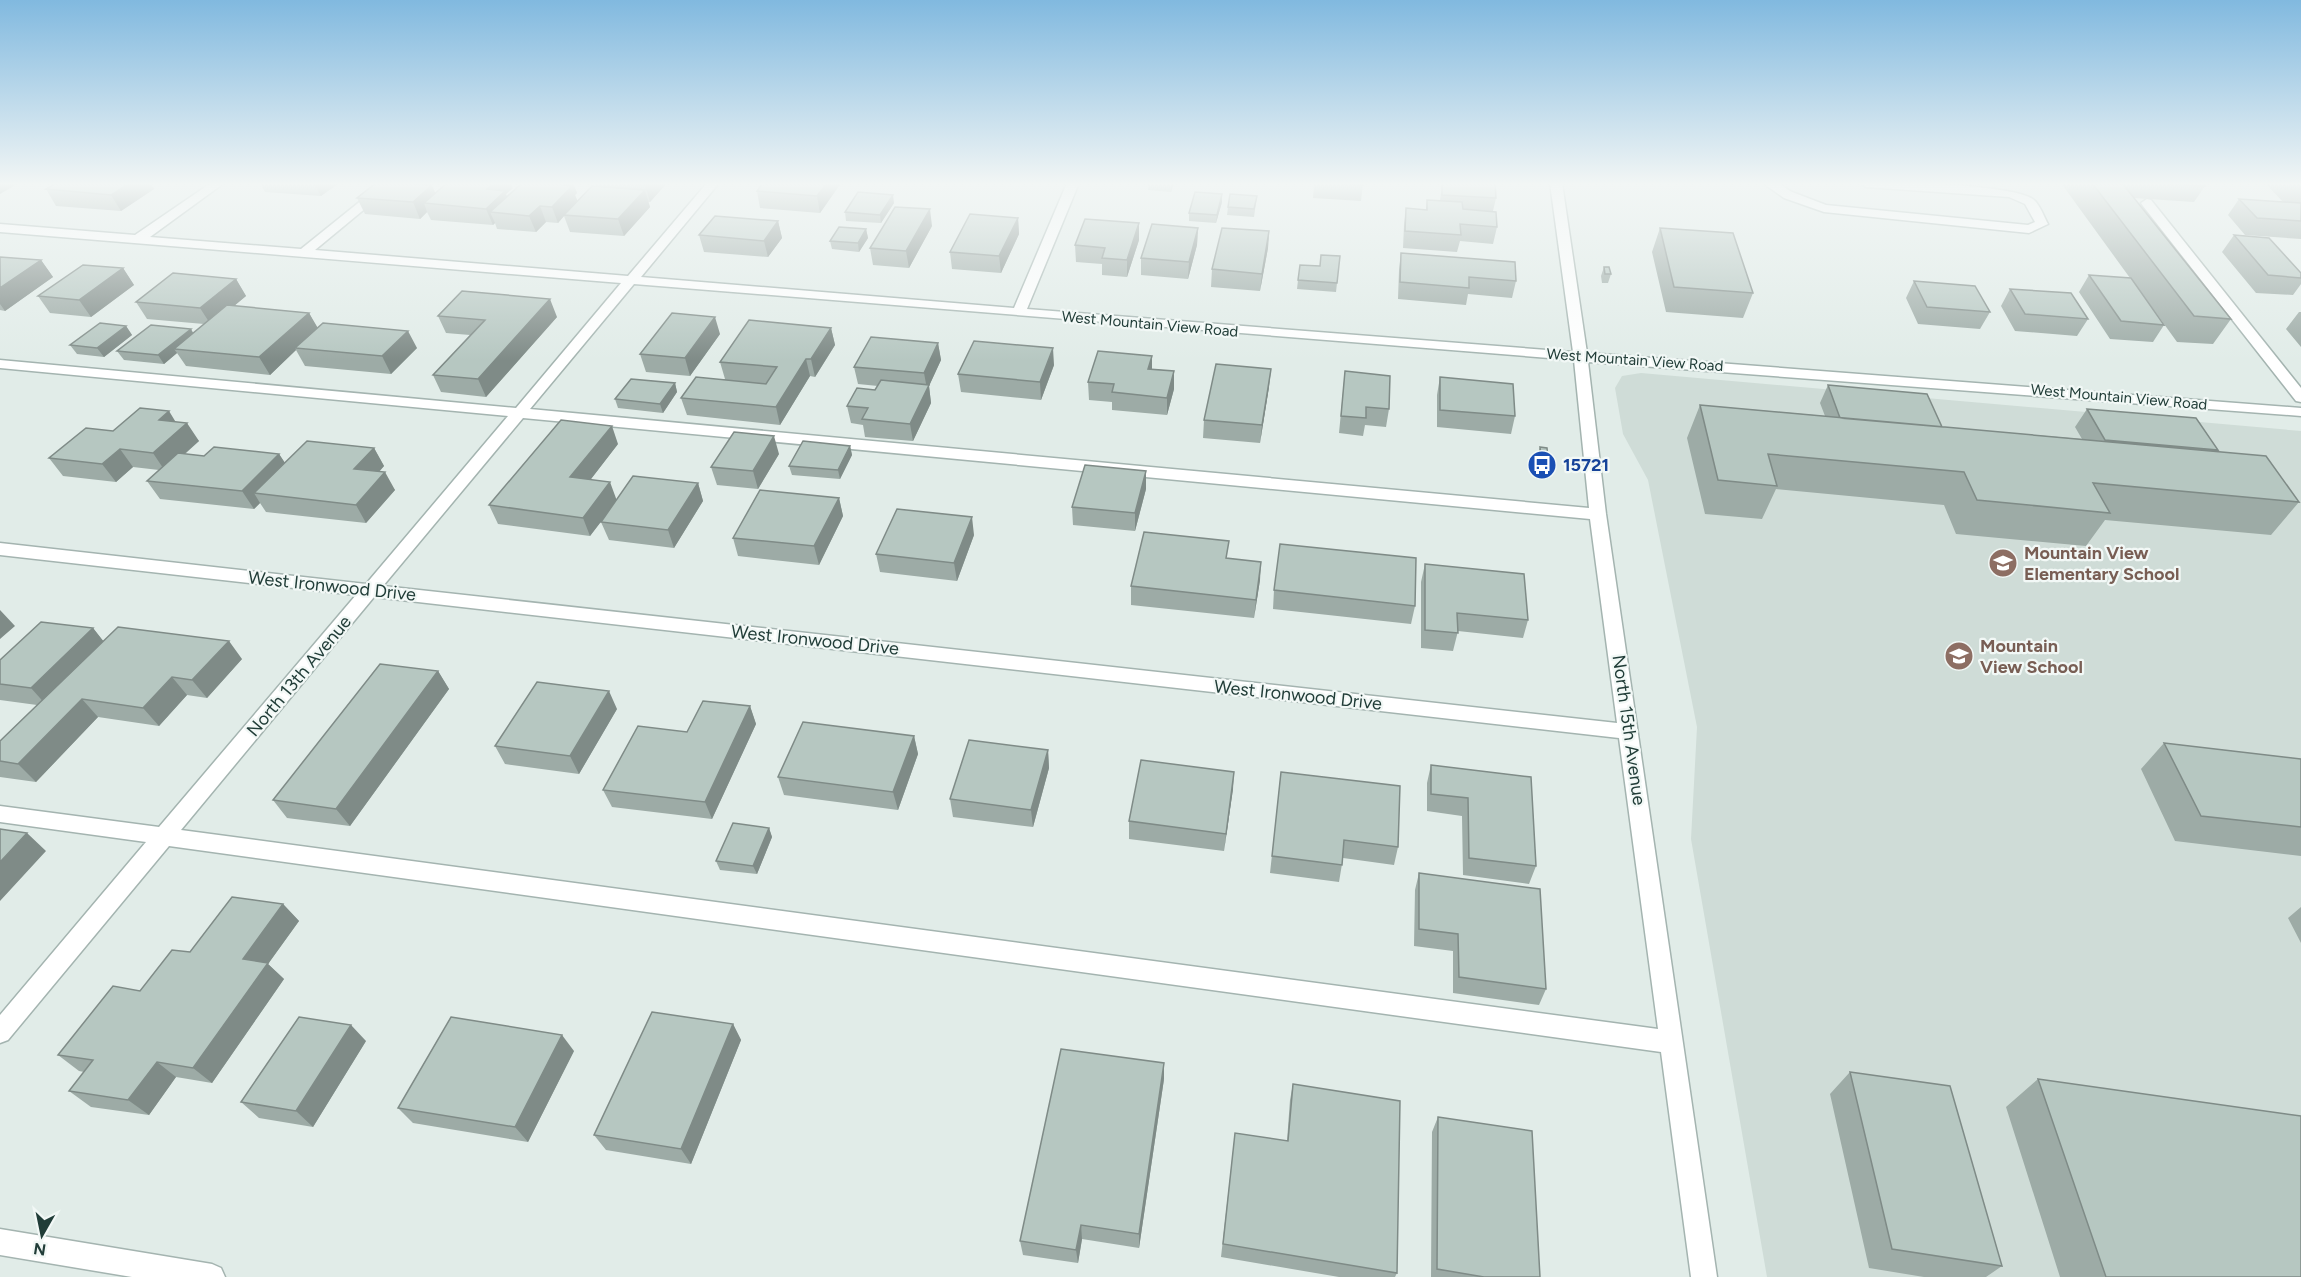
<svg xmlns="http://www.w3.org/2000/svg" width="2301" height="1277" viewBox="0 0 2301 1277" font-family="Figtree,sans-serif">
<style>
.built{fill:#cfdcd7}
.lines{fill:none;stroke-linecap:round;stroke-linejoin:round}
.minor-casing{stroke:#a4b4b0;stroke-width:3}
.minor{fill:#fff;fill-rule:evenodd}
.wall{fill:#9daba6}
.shaded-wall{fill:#7f8b87}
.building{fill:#b6c7c1;stroke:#7f8b87;stroke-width:1.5}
.labels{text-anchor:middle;stroke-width:4.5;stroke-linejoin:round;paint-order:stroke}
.far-street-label{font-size:15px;fill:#213d38;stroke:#f2f8f6}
.transit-label{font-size:18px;font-weight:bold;fill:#164399;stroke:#f2f8f6;text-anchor:start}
.education-label{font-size:18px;font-weight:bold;fill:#785e54;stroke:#f2f8f6;text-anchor:start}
.street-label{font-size:18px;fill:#213d38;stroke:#f2f8f6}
</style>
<rect width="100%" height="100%" fill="#e1ece8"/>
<!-- built -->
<path class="built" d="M1641 373 2301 431V1277H1767L1691 839 1697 727 1648 480 1623 434 1615 388 1622 376Z"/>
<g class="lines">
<!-- minor casing -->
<g class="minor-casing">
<path id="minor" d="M211 183H224L150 237 301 249 383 183H396L315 250 628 276 707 183H719L641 277 1014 308 1067 183H1079L1027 309 1573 352 1550 183H1562L1587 353 2301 408V416L1588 362 1606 514 1717 1277H1691L1661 1052 169 846 8 1040 0 1043V1015L146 842 0 822V806L159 827 356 595 0 555V543L366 584 508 416 0 368V360L516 408 621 283 0 232V224L135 235ZM634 284 1574 360 1589 508 530 409ZM523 418 1590 519 1617 723 383 586ZM374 597 1619 738 1658 1029 181 830Z
M1763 183H1777L1792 192 1826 205 2028 225 2035 222 2025 204 2009 197 1866 187 1860 183C1888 181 2016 184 2034 200 2040 205 2044 217 2048 224L2029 233 1824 212 1784 198Z
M2147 199 2151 200 2301 388V402L2296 401 2143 206 2141 203Z
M0 1229 212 1264 221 1268 225 1277H132L0 1255Z"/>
</g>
<!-- minor -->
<use href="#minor" class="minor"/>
</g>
<!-- wall -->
<path class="wall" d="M57 183H163L161 184 151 183 154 189 121 211 56 206 46 189Z
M260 183H339L321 196 265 192Z
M522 183H573L577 193 575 195 577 201 597 187 596 183H667L650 202H648L650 207 624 236 570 232 564 216 558 223 546 222 536 232 497 229 495 223 493 225 431 220 427 212 420 219 365 214 357 198 513 188 506 194 507 197Z
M841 183 820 213 760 208 757 191Z
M1130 183H1174L1171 192 1148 190V184Z
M1314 183H1363L1361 201 1313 198Z
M1442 183H1495L1496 198 1493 211 1497 227 1493 244 1460 241 1457 252 1403 248 1404 225 1406 208 1426 210 1427 200 1440 201Z
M2061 183H2202L2205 186 2194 202 2134 198 2231 319 2213 344 2177 342 2151 306 2164 325 2153 342 2110 339 2079 292 2089 275 2130 278Z
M2268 183H2301V239L2245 235 2228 215 2239 199 2283 202 2266 184Z
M1222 194V202L1216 223 1189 221V213Z
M1257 196 1254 217 1227 215 1228 207Z
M894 203 881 223 846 221 845 212Z
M1018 218 1019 234 1001 273 952 269 950 252Z
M778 221 782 238 768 257 704 252 699 235Z
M932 226 909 268 873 265 870 248Z
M1198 228 1197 245 1188 279 1141 275V258Z
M1660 228 1753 293 1743 318 1666 312 1652 252Z
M866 229 868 238 859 252 832 249 830 241Z
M1269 231 1268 248 1260 291 1211 287 1212 269Z
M2234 235 2301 273V284L2293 295 2256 293 2222 252Z
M1139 240 1127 277 1102 275V264L1076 262 1075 245Z
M1401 253 1516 281 1512 298 1468 294 1466 305 1398 299 1399 270Z
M0 257 41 260 53 277 5 311 0 310Z
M1604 267 1611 274 1608 283H1602L1601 276Z
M123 268 134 285 91 317 50 313 38 296Z
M236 279 246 296 234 306 309 313 317 328 417 348 391 374 305 366 296 350 270 375 186 366 177 353 164 364 124 360 117 351 193 333 204 324 147 319 136 302Z
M1298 280 1337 283 1336 292 1297 289Z
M1914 281 1990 312 1980 329 1918 324 1906 298Z
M2010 289 2088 319 2077 336 2015 331 2001 306Z
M2299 312H2301V347L2286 329Z
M438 316 557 317 486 397 441 392 433 375 470 335 446 333Z
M126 326 132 335 104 357 77 354 70 345Z
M831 328 835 345 815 377 810 376 780 425 687 415 681 398 725 379 720 362Z
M720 334 690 376 646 372 640 354Z
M938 343 941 360 929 386 931 403 913 441 865 437 863 425 851 423 847 406 875 390 878 386 858 384 854 367Z
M1054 365 1041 400 961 392 958 374Z
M1152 369 1174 371V389L1167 415 1112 410V402L1089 400 1088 382Z
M1345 371 1389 409 1386 427 1365 425 1363 436 1339 433Z
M1440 377 1515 416 1511 434 1437 427V395Z
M675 383 677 392 663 413 618 408 615 399Z
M1828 385 1942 427 2082 439 2075 427 2087 409 2218 450 2217 451 2299 502 2271 535 2105 520 2086 546 1956 534 1944 505 1776 489 1762 519 1705 514 1687 438 1700 405 1825 416 1820 403Z
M1269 387 1260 443 1203 438 1204 420Z
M176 422 199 441 185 454 204 456 279 454 285 463 374 448 384 466 379 472 395 490 366 523 266 512 260 503 254 509 160 499 147 481 159 470 133 467 116 482 63 476 49 458 113 431Z
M618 444 590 480 617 500 698 483 703 501 674 548 609 540 601 522 611 508 590 536 498 524 489 505Z
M850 446 852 455 840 479 792 475 789 466Z
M1540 447 1548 458 1545 467 1538 466 1537 456Z
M779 454 758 489 717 485 711 467Z
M1146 489 1135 531 1073 525 1072 507Z
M839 498 843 516 819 565 738 556 733 538Z
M974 535 957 581 880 572 876 554Z
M1228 558 1260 580 1254 618 1131 605V586Z
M1425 564 1528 620 1523 638 1458 631 1453 651 1421 648V582Z
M1274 590 1415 606 1411 624 1273 609Z
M93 628 103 641 242 659 207 698 187 695 159 726 98 717 36 782 0 777V741L37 705 0 700V660Z
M438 671 449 689 350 826 287 818 273 800Z
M750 706 756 724 712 819 612 807 603 790 687 732Z
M617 709 579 774 505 764 495 746Z
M914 736 918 754 898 810 784 795 778 777Z
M2164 743 2301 759V856L2175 841 2141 769Z
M1048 750 1049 768 1033 827 953 817 950 799Z
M1431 765 1531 777 1536 866 1529 884 1463 875 1462 816 1427 811V783Z
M1281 772 1398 847 1394 865 1343 858 1339 882 1270 873Z
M1233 789 1224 851 1129 839V821Z
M769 828 772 837 757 874 720 870 716 861Z
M1419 873 1546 989 1539 1005 1453 993V951L1414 946 1415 890Z
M283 904 299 921 268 964 284 979 212 1083 176 1077 149 1115 91 1107 69 1091 84 1072 79 1071 58 1055 190 952Z
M2301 907V943L2288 918Z
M733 1024 741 1040 691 1164 606 1150 594 1135Z
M366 1041 313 1127 259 1118 241 1102Z
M574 1051 528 1142 413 1123 398 1108Z
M1850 1072 2002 1266 1986 1277H1924L1869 1268 1830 1094Z
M1164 1079 1139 1248 1082 1239 1078 1263 1023 1255 1020 1241Z
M2038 1079 2301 1277H2060L2006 1107Z
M1293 1084 1397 1273 1395 1277H1339L1221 1257 1235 1133 1287 1141 1290 1100Z
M1438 1117 1540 1277H1431L1432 1132Z"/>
<!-- shaded-wall -->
<path class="shaded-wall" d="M0 183H19L0 194Z
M129 183H150L154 189 121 211 111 195Z
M314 183H339L321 196Z
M495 183H510L513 188 506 194 511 207 490 212 495 223 493 225 486 209 487 189Z
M565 183H573L577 193 575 195 578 202 564 215V216L558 223 552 207 563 185Z
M648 183H667L650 202 645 185Z
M827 183H841L820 213 817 196Z
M1171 183H1174L1171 192Z
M432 185 439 202 424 203 427 212 420 219 413 202Z
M645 190 650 207 624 236 618 219Z
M1222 194V202L1216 223 1217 215Z
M893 195 894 203 881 223 880 215Z
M540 206 546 222 536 232 529 216Z
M930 209 932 226 909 268 906 251Z
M1018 218 1019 234 1001 273 999 256Z
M778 221 782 238 768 257 764 241Z
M1139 223V240L1127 277V260Z
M1198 228 1197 245 1188 279 1189 262Z
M866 229 868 238 859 252 858 243Z
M1269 231 1268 248 1260 291 1262 274Z
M41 260 53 277 5 311 0 304V288Z
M123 268 134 285 91 317 79 300Z
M236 279 246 296 211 325 200 308Z
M550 299 557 317 486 397 478 379Z
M309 313 319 330 295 348 296 350 270 375 259 357Z
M715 317 720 334 690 376 685 358Z
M126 326 132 335 104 357 97 348Z
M831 328 835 345 815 377 811 359Z
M191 329 196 338 174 349 177 353 164 364 158 355Z
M408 331 417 348 391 374 382 356Z
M938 343 941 360 929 386 931 403 913 441 910 424 927 389 924 373Z
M1053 348 1054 365 1041 400 1040 382Z
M1152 356V374L1148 369Z
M806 359 810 376 780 425 776 407Z
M1271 369 1269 387 1260 443 1262 425Z
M1174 371V389L1167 415V398Z
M675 383 677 392 663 413 660 404Z
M169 411 180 429 187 423 199 441 165 471 153 453 159 420Z
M612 426 618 444 578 496 570 477Z
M774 436 779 454 758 489 753 471Z
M850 446 852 455 840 479 838 470Z
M374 448 384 466 365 487 354 469Z
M120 449 133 467 116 482 102 464Z
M279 454 291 472 254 493 260 503 254 509 242 491Z
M1146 471V489L1135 531V513Z
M385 472 395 490 366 523 356 505Z
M610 482 617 501 590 536 583 518Z
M698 483 703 501 674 548 668 530Z
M839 498 843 516 819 565 814 546Z
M972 517 974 535 957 581 954 563Z
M1261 562 1260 580 1254 618 1256 600Z
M0 610 15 626 0 639Z
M93 628 108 647 48 707 31 688Z
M229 641 242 659 207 698 192 680Z
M438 671 449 689 350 826 336 809Z
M172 677 187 695 159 726 143 708Z
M609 691 617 709 579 774 570 756Z
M82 699 98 717 36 782 18 764Z
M750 706 756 724 712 819 705 802Z
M914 736 918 754 898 810 893 792Z
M1048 750 1049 768 1033 827 1031 810Z
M1234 772 1233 789 1224 851 1226 834Z
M769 828 772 837 757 874 753 866Z
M27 833 46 851 0 901V862Z
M283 904 299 921 268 964 284 979 212 1083 193 1068 243 959Z
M733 1024 741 1040 691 1164 681 1149Z
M351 1025 366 1041 313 1127 296 1111Z
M562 1035 574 1051 528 1142 515 1127Z
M157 1062 176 1077 149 1115 128 1100Z
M1164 1063V1079L1139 1248V1234Z
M1081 1225 1082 1239 1078 1263 1076 1250Z"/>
<!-- building -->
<path class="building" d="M57 183H129L111 195 46 189Z
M376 183H397L432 185 413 202 357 198Z
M447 183H495L487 189 505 191 486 209 424 203Z
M522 183H565L563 185 572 186 552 207 540 206 529 216 490 212Z
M611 183H648L645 185Z
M763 183H827L817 196 757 191Z
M1331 183H1363V185Z
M1442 183H1495L1496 198 1442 195Z
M2092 183H2122L2231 319 2194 316Z
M2159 183H2202L2205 186Z
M592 186 645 190 618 219 564 215Z
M858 192 893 195 880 215 845 212Z
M1195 192 1222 194 1217 215 1189 213Z
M1230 194 1257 196 1254 209 1228 207Z
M2239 199 2301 203V221L2257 218Z
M1427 200 1462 202 1463 209 1496 212 1497 227 1460 224 1461 235 1405 231 1406 208 1427 210Z
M895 207 930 209 906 251 870 248Z
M970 214 1018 218 999 256 950 252Z
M715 216 778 221 764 241 699 235Z
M1085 219 1139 223 1127 260 1102 258 1105 248 1075 245Z
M1152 224 1198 228 1189 262 1141 258Z
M839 227 866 229 858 243 830 241Z
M1222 228 1269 231 1262 274 1212 269Z
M1660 228 1733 233 1753 293 1674 287Z
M2234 235 2269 238 2301 273V278L2268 275Z
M1401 253 1515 262 1516 281 1469 277V288L1400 282Z
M1321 255 1340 256 1337 283 1298 280 1300 265 1320 266Z
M0 257 41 260 0 288Z
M83 265 123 268 79 300 38 296Z
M1604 267H1609L1611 274H1605Z
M173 273 236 279 200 308 136 302Z
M2089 275 2131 278 2164 325 2121 321Z
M1914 281 1975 286 1990 312 1927 307Z
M2010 289 2071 293 2088 319 2025 314Z
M462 291 550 299 478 379 433 375 485 320 438 316Z
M227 305 309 313 259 357 174 349Z
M672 313 715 317 685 358 640 354Z
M749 320 831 328 811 359H806L776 407 681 398 696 377 766 384 777 367 720 362Z
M100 323 126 326 97 348 70 345Z
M323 323 408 331 382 356 295 348Z
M151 325 191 329 158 355 117 351Z
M871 337 938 343 924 373 854 367Z
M974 341 1053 348 1040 382 958 374Z
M1098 351 1152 356 1148 369 1174 371 1167 398 1112 392 1114 384 1088 382Z
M1216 364 1271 369 1262 425 1204 420Z
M1345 371 1390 376 1389 409 1366 407V418L1341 416Z
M1440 377 1513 384 1515 416 1440 410Z
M631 379 675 383 660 404 615 399Z
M881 380 929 385 910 424 862 419 868 408 847 406 857 388 875 390Z
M1828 385 1927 394 1942 427 1840 418Z
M1700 405 2266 456 2299 502 2093 483 2110 513 1977 500 1964 472 1768 454 1777 486 1718 480Z
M140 408 169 411 159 420 187 423 153 453 120 449 102 464 49 458 86 428 113 431Z
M2087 409 2196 418 2218 450 2105 440Z
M561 420 612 426 570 477 610 482 583 518 489 505Z
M734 432 774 436 753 471 711 467Z
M307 441 374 448 354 469 385 472 356 505 254 493Z
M803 441 850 446 838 470 789 466Z
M214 447 279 454 242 491 147 481 178 453 204 456Z
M1540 447 1547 448 1548 458 1541 457Z
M1085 465 1146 471 1135 513 1072 507Z
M633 476 698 483 668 530 601 522Z
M760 490 839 498 814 546 733 538Z
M897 509 972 517 954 563 876 554Z
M1144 532 1229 541 1226 558 1261 562 1256 600 1131 586Z
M1280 544 1416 558 1415 606 1274 590Z
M1425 564 1524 574 1528 620 1457 613 1458 633 1425 630Z
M41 622 93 628 31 688 0 684V660Z
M118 627 229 641 192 680 172 677 143 708 82 699 18 764 0 761V741Z
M380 664 438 671 336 809 273 800Z
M537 682 609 691 570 756 495 746Z
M703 701 750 706 705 802 603 790 638 726 687 732Z
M803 722 914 736 893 792 778 777Z
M969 740 1048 750 1031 810 950 799Z
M2164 743 2301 759V827L2201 816Z
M1141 760 1234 772 1226 834 1129 821Z
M1431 765 1531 777 1536 866 1469 858 1468 798 1431 794Z
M1281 772 1400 786 1398 847 1344 840 1342 865 1272 856Z
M733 823 769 828 753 866 716 861Z
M0 829 27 833 0 862Z
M1419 873 1540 889 1546 989 1459 977 1458 934 1419 929Z
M232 897 283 904 243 959 268 963 193 1068 157 1062 128 1100 69 1091 93 1060 58 1055 113 986 140 991 172 950 190 952Z
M652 1012 733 1024 681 1149 594 1135Z
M299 1017 351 1025 296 1111 241 1102Z
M451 1017 562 1035 515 1127 398 1108Z
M1061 1049 1164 1063 1139 1234 1081 1225 1076 1250 1020 1241Z
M1850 1072 1950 1086 2002 1266 1892 1249Z
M2038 1079 2301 1116V1277H2106Z
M1293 1084 1400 1101 1397 1273 1223 1244 1235 1133 1288 1141Z
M1438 1117 1532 1131 1540 1277H1484L1437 1269Z"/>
<!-- sky -->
<linearGradient id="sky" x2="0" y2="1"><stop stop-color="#81b9df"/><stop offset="0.51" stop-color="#f2f6f5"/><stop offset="1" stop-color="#f2f6f5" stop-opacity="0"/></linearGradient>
<rect width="2301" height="361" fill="url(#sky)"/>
<!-- icons -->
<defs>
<g id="bus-disc" transform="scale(1.5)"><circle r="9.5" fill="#1a4fb4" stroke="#f2f8f6"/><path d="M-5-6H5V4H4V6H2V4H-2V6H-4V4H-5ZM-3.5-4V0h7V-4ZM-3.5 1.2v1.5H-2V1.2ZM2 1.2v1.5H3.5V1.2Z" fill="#fff"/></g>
<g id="school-disc" transform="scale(1.5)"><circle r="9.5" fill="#8d6e63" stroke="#f2f8f6"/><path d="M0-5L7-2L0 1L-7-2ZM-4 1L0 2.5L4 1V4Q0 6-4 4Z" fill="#fff"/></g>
</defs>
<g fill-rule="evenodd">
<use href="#bus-disc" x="1542" y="465"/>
<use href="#school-disc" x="2003" y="563"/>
<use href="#school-disc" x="1959" y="656"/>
</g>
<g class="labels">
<!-- far-street labels -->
<g class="far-street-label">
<text transform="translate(1150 324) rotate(5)" y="5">West Mountain View Road</text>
<text transform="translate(1635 360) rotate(4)" y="5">West Mountain View Road</text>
<text transform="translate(2119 397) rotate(5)" y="5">West Mountain View Road</text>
</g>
<!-- transit labels -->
<g class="transit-label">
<text x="1563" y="471">15721</text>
</g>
<!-- education labels -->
<g class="education-label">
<text x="2024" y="559">Mountain View<tspan x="2024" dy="21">Elementary School</tspan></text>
<text x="1980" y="652">Mountain<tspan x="1980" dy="21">View School</tspan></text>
</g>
<!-- street labels -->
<g class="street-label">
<text transform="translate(332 586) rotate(6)" y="6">West Ironwood Drive</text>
<text transform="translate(815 640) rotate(6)" y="6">West Ironwood Drive</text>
<text transform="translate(299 676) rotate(-50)" y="6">North 13th Avenue</text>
<text transform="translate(1298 695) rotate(6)" y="6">West Ironwood Drive</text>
<text transform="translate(1629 730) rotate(82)" y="6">North 15th Avenue</text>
</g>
</g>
<!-- north arrow -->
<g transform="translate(42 1235) rotate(189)" stroke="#f2f8f6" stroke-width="4.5" paint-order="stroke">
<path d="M0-4.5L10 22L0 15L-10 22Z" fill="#213d38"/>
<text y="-9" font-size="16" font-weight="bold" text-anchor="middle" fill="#213d38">N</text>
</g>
</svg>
